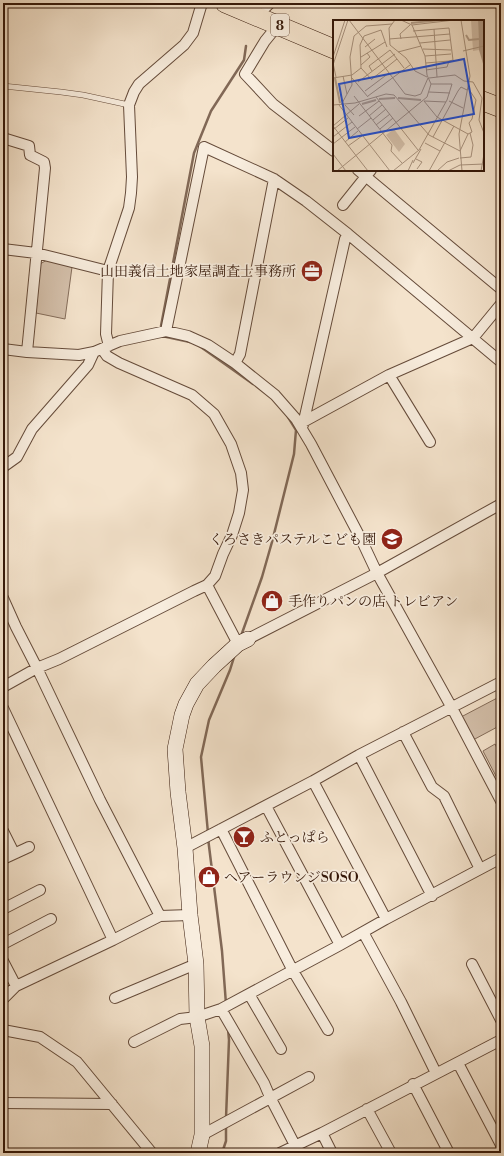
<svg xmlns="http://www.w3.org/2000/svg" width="504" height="1156" viewBox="0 0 504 1156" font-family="'Libre Bodoni','Noto Serif JP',serif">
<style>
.green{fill:#d4c0ab;stroke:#846c5a}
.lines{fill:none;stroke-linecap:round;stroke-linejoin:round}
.stream{stroke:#816856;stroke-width:2.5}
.lane-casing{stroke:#654b3a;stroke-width:6}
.street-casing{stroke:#654b3a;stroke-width:12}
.secondary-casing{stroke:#351809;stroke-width:16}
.highway-casing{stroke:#351809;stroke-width:20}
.lane{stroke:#f8edde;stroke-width:5}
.street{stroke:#f8edde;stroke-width:10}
.secondary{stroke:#f8edde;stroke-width:15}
.highway{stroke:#f4e3cc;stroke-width:19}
.labels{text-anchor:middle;stroke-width:3.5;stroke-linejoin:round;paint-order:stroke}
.shield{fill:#f8edde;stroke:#705849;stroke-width:1}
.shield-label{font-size:13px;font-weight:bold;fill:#351809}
.poi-label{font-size:14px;fill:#351809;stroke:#f8edde;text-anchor:start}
.inset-river{fill:none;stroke:#b39e8a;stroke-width:2}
.inset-road{fill:none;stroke:#a8927e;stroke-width:1}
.view{fill:#1d4ed8;fill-opacity:0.15;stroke:#1d4ed8;stroke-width:2}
.inset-edge{fill:none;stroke:#351809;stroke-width:2}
</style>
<rect width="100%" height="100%" fill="#f4e3cc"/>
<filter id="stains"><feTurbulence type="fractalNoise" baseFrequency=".005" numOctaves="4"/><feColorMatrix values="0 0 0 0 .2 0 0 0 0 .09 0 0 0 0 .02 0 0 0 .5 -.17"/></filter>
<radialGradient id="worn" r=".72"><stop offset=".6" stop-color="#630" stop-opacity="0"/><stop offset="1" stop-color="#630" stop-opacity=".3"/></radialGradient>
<!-- green -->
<path class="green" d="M47 260 72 267 65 319 36 313 40 264Z
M501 696V725L473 740 461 717Z
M495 744 501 756V779L498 780 483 751Z"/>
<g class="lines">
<!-- stream -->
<path class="stream" d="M161 329V326L194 153 211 111 244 60 246 46
M162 336 190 342
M198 345 253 384
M241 636 262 577 272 542 294 454 296 430 288 417
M208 833 201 757 209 720 230 670 235 654
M208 838 222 951 226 1004
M226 1118 229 1040 228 1029
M222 1153 226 1141V1125"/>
<!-- lane casing -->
<g class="lane-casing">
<path id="lane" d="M3 86 61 92 83 95 129 105"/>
</g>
<!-- street casing -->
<g class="street-casing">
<path id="street" d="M498 3 501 4
M266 7 270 3
M278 25 265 41 245 74 273 104 334 151
M3 138 29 146 30 155 44 162 45 168 27 352
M358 170 501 289
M343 205 371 170
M3 249 36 253 108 271
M166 331 204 147 274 179 306 201 348 234 501 362
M109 346 106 334 108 271 129 208 131 193 132 177 129 105 134 92 139 84 184 45 193 33 202 3
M3 349 27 352 79 355 94 352 120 341 166 331 188 336 208 345 235 363 275 395 296 419 311 444 361 539 377 573 452 708 501 801
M235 363 240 354 274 179
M389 375 430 442
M303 422 389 375 473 338 501 304
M303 425 345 239 348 234
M3 467 17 457 32 429 88 365 94 352
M207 585 238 644
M3 598 16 627 37 668 100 800 160 916
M248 639 377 573 501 504
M3 687 37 668 59 659 194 591 207 585 215 576 223 554 232 535 239 513 243 490 241 473 231 444 214 414 192 395 119 363 107 356 102 349
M3 708 113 940
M403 732 432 787 444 796 480 869
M359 755 432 896
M313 781 386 919
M266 806 340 945
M221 829 293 971 328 1030
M3 831 14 853
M185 848 313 781 359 755 501 682
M3 859 29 847
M3 909 40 890
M363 932 401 1002 436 1073
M3 944 51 919
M3 961 16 986
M472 964 501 1020
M249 994 281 1049
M115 998 196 964
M3 999 16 986 113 940 160 916 190 915
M221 1009 264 1083 270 1097 299 1153
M3 1030 40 1037 77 1062 152 1153
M134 1042 180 1019 197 1017 221 1009 340 945 386 919 501 858
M458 1063 501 1145
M413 1084 449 1153
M3 1103 112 1104
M367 1109 391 1153
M322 1133 332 1153
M202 1135 309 1077
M280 1153 322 1133 501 1040"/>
</g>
<!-- secondary casing -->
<g class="secondary-casing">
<path id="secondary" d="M198 1153 202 1135V1046L197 1017 196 964 190 915 185 848 178 792 175 749 182 715 186 704 197 684 214 666 238 644 248 639"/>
</g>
<!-- highway casing -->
<g class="highway-casing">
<path id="highway" d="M225 3 334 49
M483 101 501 108"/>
</g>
<!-- lane -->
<use href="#lane" class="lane"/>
<!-- street -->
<use href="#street" class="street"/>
<!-- secondary -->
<use href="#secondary" class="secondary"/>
<!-- highway -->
<use href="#highway" class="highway"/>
</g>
<!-- icons -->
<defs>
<g id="office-disc" transform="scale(1.15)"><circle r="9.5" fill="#8f2418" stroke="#f8edde"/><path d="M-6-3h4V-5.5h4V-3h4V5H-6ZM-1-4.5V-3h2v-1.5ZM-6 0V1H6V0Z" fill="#fff"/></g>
<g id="school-disc" transform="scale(1.15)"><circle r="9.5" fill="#8f2418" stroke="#f8edde"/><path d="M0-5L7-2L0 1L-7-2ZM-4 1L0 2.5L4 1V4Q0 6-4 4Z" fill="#fff"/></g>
<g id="shop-disc" transform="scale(1.15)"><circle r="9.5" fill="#8f2418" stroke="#f8edde"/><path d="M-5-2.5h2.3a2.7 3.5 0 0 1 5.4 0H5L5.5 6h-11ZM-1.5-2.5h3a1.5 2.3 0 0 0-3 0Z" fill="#fff"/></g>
<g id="bar-disc" transform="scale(1.15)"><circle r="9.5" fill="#8f2418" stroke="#f8edde"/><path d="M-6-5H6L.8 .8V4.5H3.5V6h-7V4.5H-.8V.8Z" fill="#fff"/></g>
</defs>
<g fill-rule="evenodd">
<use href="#office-disc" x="312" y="271"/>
<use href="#school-disc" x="392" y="539"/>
<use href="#shop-disc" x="272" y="601"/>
<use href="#bar-disc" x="244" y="837"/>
<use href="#shop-disc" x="209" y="877"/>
</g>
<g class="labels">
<!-- shield labels -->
<rect class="shield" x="271" y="14" width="18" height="22" rx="3"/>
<g class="shield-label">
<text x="280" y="30">8</text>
</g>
<!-- poi labels -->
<g class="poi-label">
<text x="296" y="276" text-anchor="end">山田義信土地家屋調査士事務所</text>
<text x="376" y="544" text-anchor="end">くろさきパステルこども園</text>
<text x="288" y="606">手作りパンの店 トレビアン</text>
<text x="260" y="842">ふとっぱら</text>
<text x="224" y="882">ヘアーラウンジSOSO</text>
</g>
</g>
<!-- overview -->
<g transform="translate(333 20)">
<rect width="151" height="151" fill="#f4e3cc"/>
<path d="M138 0H145L146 30 140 31ZM61 109 72 124 66 132 53 115Z" fill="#d4c0ab"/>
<path d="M145 0H151V47L146 30Z" fill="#b39e8a"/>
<path class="inset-river" d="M78 3 107 0M133 15 136 20 146 19M2 58 7 83M65 78 88 80M46 79 62 78M29 84 43 80"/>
<path class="inset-road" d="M16 0 72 74 82 76 88 74 95 58M62 0 56 8 57 25 73 38 82 51 94 57M68 0 79 5 121 0M128 0 137 56 126 114 129 151M101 9 104 57M80 11 116 8 120 40 116 41 114 47 93 50M56 19 117 14M68 19 67 14 77 5M87 23 117 20M32 27 42 19M90 29 118 30M130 31 151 26M65 32 88 26M92 36 118 34M0 37 12 0M28 37 52 22M0 43 3 57M93 43 116 41M0 45 15 0M28 45 37 37 34 33M28 48 39 60M39 51 36 46 57 30 71 48M10 56 14 74M0 58 19 55 28 48 27 25 31 16 48 10 54 27M19 58 35 77M96 58 122 55 131 61 140 62 149 78 146 100 151 113M39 59 64 39M25 62 62 34M32 71 56 53M96 72 117 73M21 76 59 125 58 131 69 143M35 76 77 45M43 77 85 130M91 81 104 97 135 114M91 81 113 82M116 81 130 88M0 85 22 83 53 74 61 75 96 115 127 131 135 114 139 112 136 103 139 99 143 80 135 68M6 85 57 151M8 85 19 65 17 37 21 16 33 6 59 4M12 85 21 95M26 96 46 81M36 96 49 85M40 100 53 89M43 105 57 94M0 106 35 151M0 106 26 84M1 109 15 98M24 109 38 98M47 109 60 98M0 117 19 102M100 117 125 71 128 67 134 70M12 122 25 111M92 123 107 131M0 124 22 107M15 126 29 116M0 134 13 151M127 138 138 137 140 125 137 113M83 139 89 142 84 149M80 143 88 129M4 151 94 77 98 64 94 55 92 36 79 5M60 151 86 130 114 80 119 64H98M75 151 80 140M96 151 121 106M104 151 114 142 126 138M115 151 127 145 151 144M148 151 151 134"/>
<path class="view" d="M131 39 141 94 16 118 6 64Z"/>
<rect width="151" height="151" class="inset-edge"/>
</g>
<!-- margin -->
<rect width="504" height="1156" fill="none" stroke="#f4e3cc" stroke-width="16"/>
<rect x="4" y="4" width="496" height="1148" fill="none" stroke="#351809" stroke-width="2"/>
<rect x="8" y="8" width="488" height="1140" fill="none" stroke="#351809"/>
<rect width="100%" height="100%" filter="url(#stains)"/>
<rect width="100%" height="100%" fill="url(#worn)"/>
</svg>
